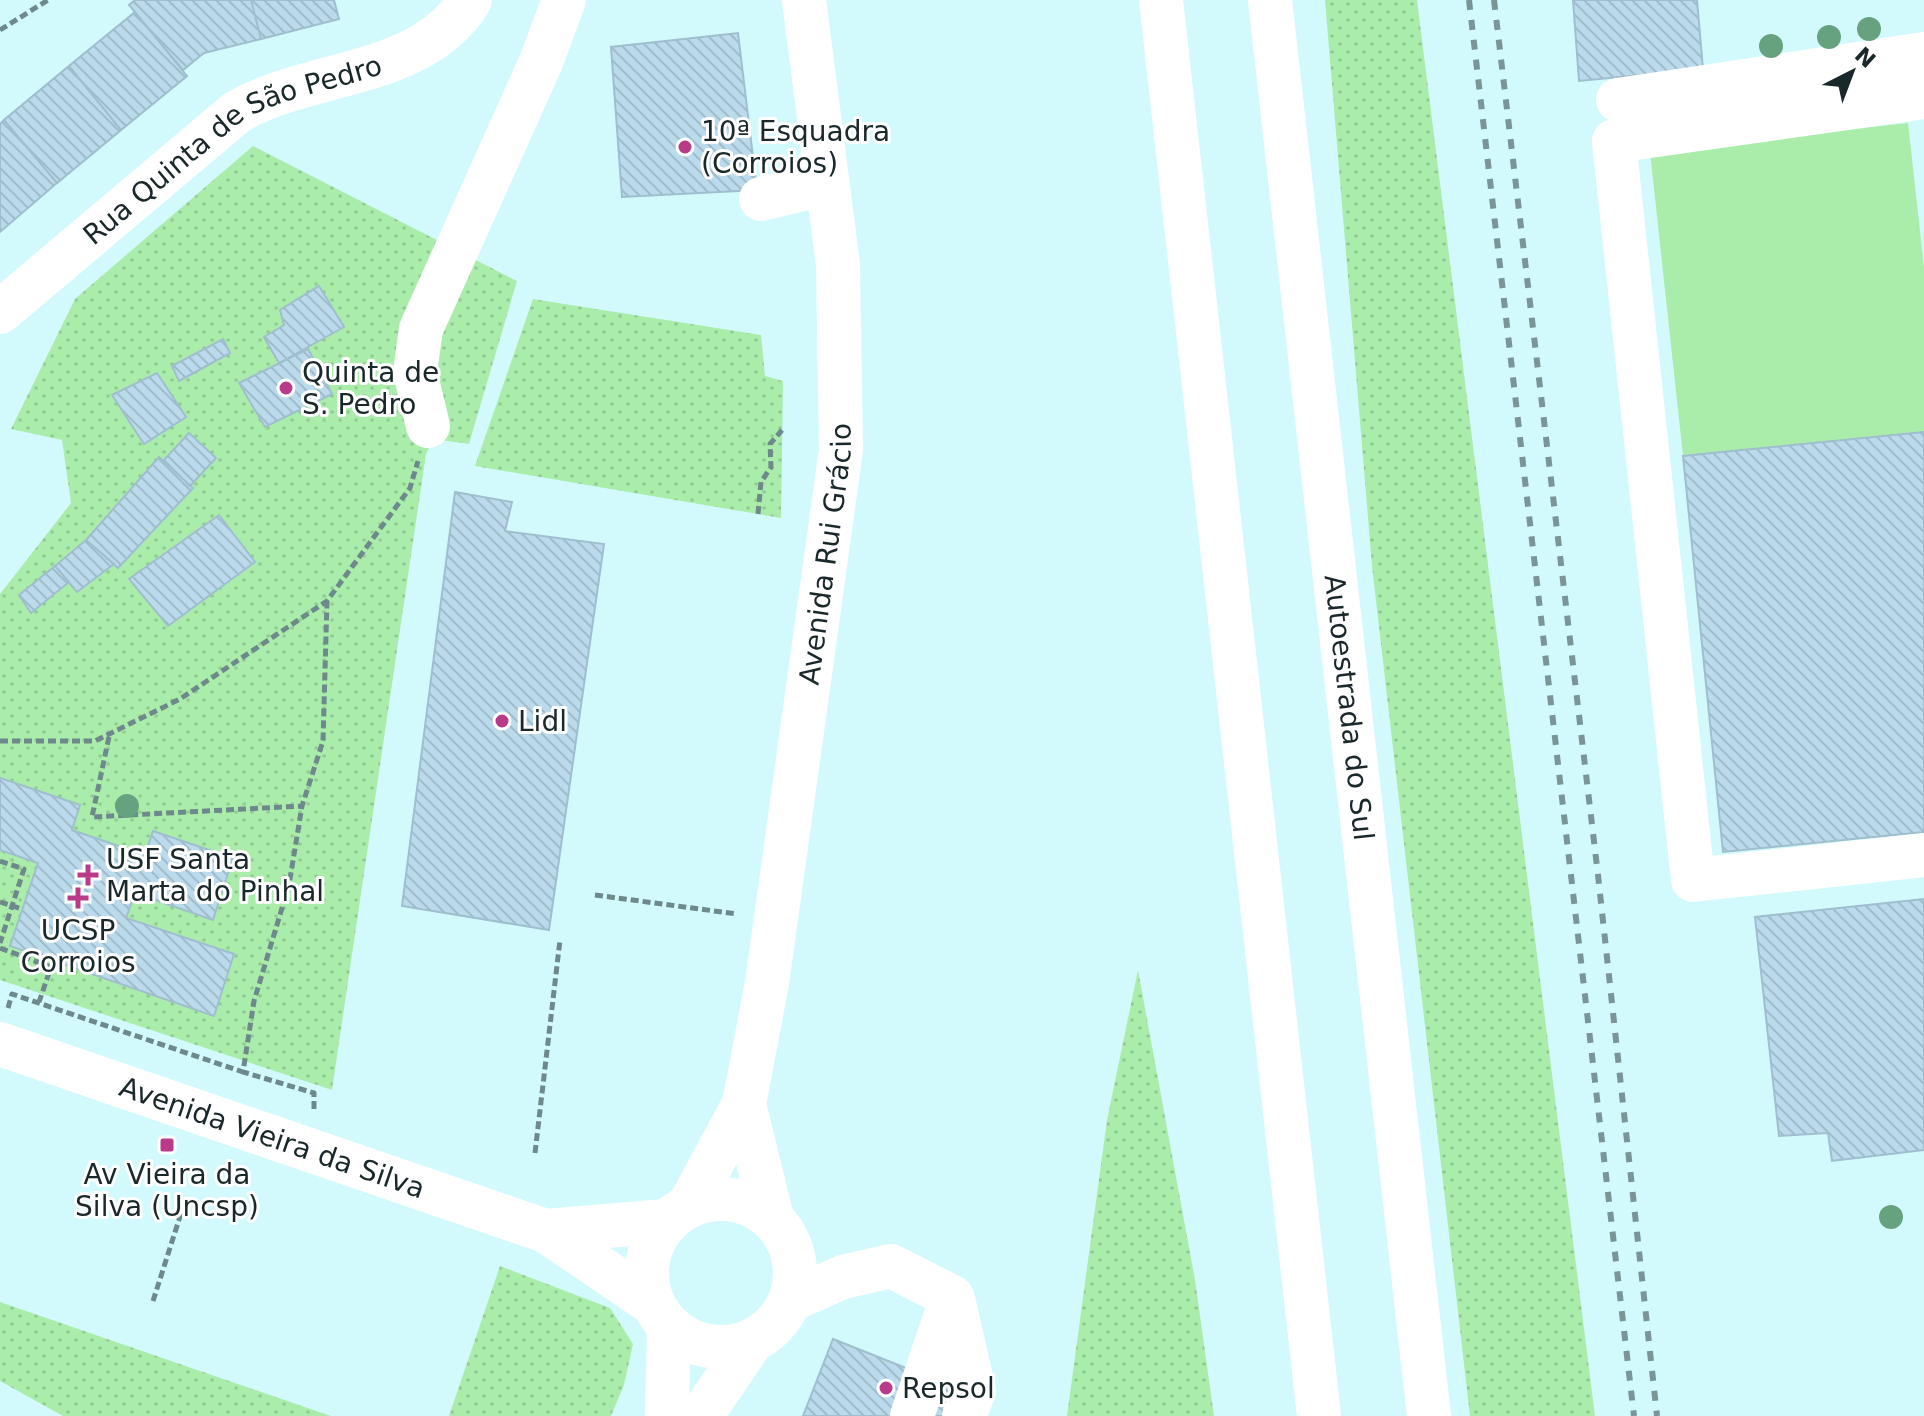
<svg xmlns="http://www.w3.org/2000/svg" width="1924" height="1416" viewBox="0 0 1924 1416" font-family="'DejaVu Sans',sans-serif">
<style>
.grass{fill:url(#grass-dots)}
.park{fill:#aaedab}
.building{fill:url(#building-back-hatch);stroke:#9fbece;stroke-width:2}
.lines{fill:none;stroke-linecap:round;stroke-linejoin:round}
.path{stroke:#6e898b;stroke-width:5;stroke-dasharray:8 4;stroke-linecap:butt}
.minor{stroke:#fff;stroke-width:44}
.highway{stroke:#fff;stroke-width:44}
.rail{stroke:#799598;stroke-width:6;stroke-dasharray:10 10;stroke-linecap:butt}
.tree{fill:#66a280}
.poi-dot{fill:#b83a88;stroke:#fff;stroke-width:3}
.labels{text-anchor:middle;stroke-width:6;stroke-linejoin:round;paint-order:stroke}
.poi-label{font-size:28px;fill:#19282a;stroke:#fff;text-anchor:start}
.street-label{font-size:28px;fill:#19282a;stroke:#fff}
</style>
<defs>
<pattern id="grass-dots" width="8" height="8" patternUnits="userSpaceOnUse" patternTransform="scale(2)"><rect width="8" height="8" fill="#aaedab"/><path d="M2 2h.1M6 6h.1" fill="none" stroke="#92cb93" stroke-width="1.8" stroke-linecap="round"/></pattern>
<pattern id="building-back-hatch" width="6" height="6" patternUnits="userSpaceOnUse" patternTransform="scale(2)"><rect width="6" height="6" fill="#bbdbec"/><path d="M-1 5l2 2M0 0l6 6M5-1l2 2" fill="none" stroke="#a0bccb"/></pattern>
</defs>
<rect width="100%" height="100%" fill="#d2fafd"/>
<!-- grass -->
<path class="grass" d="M1325 0H1417L1595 1416H1470L1372 566Z
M253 146 517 281 469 444 433 439 426 454 332 1090 0 980V594L71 503 62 440 11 429 75 299Z
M533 299 761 335 765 376 783 381 781 518 475 466Z
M1138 970 1195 1280 1214 1416H1067L1107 1120Z
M500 1266 610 1308 633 1344 624 1385 611 1416H449Z
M0 1302 331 1416H63L0 1381Z"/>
<!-- park -->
<path class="park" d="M1908 123 1924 267V432L1683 456 1650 152Z"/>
<!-- building -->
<path class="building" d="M135 0H251L261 39 204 53 183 70 129 5Z
M251 0H334L339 19 261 39Z
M1573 0H1697L1703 69 1579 81Z
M135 12 187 76 121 130 69 66Z
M738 33 757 190 622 197 611 47Z
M69 66 121 130 57 183 4 120Z
M4 120 57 183 0 232V124Z
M319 286 344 327 279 363 264 337 284 325 280 310Z
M223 339 230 353 179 381 172 366Z
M308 349 332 394 265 427 239 383Z
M157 373 186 417 144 444 112 395Z
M1924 432V832L1723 852 1683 456Z
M189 433 216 458 190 486 164 460Z
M159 457 193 488 118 568 86 540Z
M455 492 512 502 505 531 604 544 549 930 402 906Z
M219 515 255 562 168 626 129 579Z
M86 540 114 564 77 592 55 566Z
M55 566 69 582 31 613 19 595Z
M0 778 80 805 72 830 145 855 153 831 233 858 213 920 135 893 126 918 234 954 214 1016 10 946 38 863 0 850Z
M1924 899V1150L1832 1161 1828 1133 1779 1136 1755 917Z
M833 1339 959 1389 949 1416H803Z"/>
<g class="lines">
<!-- path -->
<path class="path" d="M0 30 48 0
M758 514 761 482 771 467 770 444 782 430
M109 737 92 817 302 806
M0 741H95L180 699 327 601 410 488 418 461
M0 861 24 869 0 943
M595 895 737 914
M0 902 22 909
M0 948 51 967 39 1002
M8 1008 12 994 243 1072
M314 1109V1093L243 1072 254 1001 289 885 302 806 323 741 327 601
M535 1153 560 940
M153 1301 184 1204"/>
<!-- minor -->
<g class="minor">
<path d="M1924 97 1614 141 1693 880 1924 855"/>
<path d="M1618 100 1924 54"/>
<path d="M761 199 827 183"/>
<path id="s1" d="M0 312 237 112C310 69 422 79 470 0"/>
<path d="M428 426 415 372 421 329 541 62 564 0"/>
<path id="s2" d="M0 1044 546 1231 652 1303"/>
<path d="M744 1104 772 1218"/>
<circle cx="721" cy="1273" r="74"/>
<path id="s3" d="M690 1204 744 1104 767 983 841 450 838 265 804 0"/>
<path d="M546 1231 666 1221"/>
<path d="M953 1299 974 1391 964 1416"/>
<path d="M791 1300 843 1277 891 1266 952 1297 912 1416"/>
<path d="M667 1416 669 1327"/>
<path d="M701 1416 752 1341"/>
</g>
<!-- highway -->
<g class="highway">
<path d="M1161 0 1319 1416"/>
<path id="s4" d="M1270 0 1429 1416"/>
</g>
<!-- rail -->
<path class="rail" d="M1469 0 1634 1416
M1494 0 1598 875 1657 1416"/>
</g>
<!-- trees -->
<g class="tree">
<circle cx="1869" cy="29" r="12"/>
<circle cx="1829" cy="37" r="12"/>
<circle cx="1771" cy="46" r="12"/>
<circle cx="127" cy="806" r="12"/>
<circle cx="1891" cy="1217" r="12"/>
</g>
<!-- markers -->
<g class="poi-dot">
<circle cx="685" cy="147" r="8"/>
<circle cx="286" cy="388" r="8"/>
<circle cx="502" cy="721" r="8"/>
<path d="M84 863h8v8h8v8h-8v8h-8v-8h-8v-8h8z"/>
<path d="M74 886h8v8h8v8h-8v8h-8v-8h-8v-8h8z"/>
<rect x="159" y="1137" width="16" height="16" rx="4"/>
<circle cx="886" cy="1388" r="8"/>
</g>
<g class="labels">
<!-- poi labels -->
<g class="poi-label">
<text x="701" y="141">10ª Esquadra<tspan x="701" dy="32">(Corroios)</tspan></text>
<text x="302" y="382">Quinta de<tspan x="302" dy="32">S. Pedro</tspan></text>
<text x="518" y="731">Lidl</text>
<text x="106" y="869">USF Santa<tspan x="106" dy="32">Marta do Pinhal</tspan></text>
<text x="78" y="940" text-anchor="middle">UCSP<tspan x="78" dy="32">Corroios</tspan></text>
<text x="167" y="1184" text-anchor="middle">Av Vieira da<tspan x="167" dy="32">Silva (Uncsp)</tspan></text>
<text x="902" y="1398">Repsol</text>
</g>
<!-- street labels -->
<g class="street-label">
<text dy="10" stroke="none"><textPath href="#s1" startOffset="288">Rua Quinta de São Pedro</textPath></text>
<text dy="10" stroke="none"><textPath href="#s3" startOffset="670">Avenida Rui Grácio</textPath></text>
<text dy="10" stroke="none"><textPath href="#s4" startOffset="712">Autoestrada do Sul</textPath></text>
<text dy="10" stroke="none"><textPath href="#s2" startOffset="288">Avenida Vieira da Silva</textPath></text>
</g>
</g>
<!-- north arrow -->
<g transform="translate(1852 72) rotate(42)" stroke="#ffffff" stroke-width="6" paint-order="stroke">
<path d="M0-6L14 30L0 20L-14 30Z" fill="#19282a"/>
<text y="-12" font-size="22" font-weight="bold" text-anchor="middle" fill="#19282a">N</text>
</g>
</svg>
